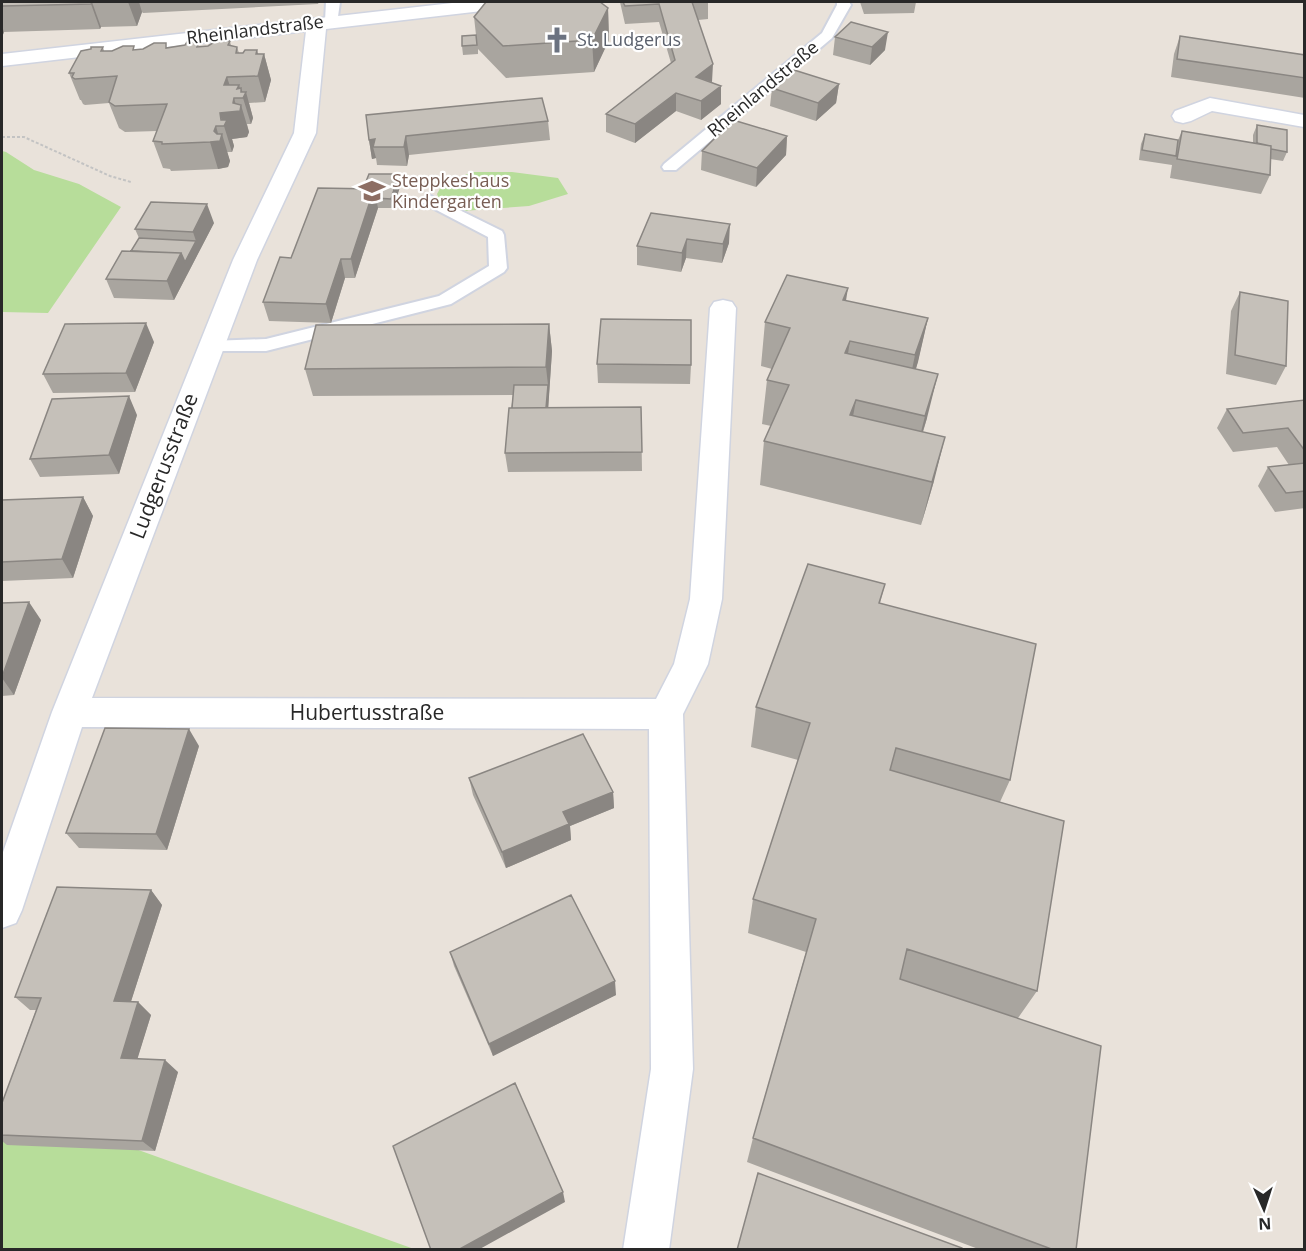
<svg xmlns="http://www.w3.org/2000/svg" width="1306" height="1251" viewBox="0 0 1306 1251" font-family="'Open Sans',sans-serif">
<style>
.green{fill:#b7dd9a}
.lines{fill:none;stroke-linecap:round;stroke-linejoin:round}
.lane-casing{stroke:#d0d4e0;stroke-width:4}
.street-casing{stroke:#d0d4e0;stroke-width:3}
.path{stroke:#c3c3c3;stroke-width:2;stroke-dasharray:3 2;stroke-linecap:butt}
.lane{fill:#fff;fill-rule:evenodd}
.street{fill:#fff;fill-rule:evenodd}
.wall{fill:#a9a59f}
.shaded-wall{fill:#8a8682}
.building{fill:#c5c0b9;stroke:#8a8682;stroke-width:1.5}
.labels{text-anchor:middle;stroke-width:4.5;stroke-linejoin:round;paint-order:stroke}
.far-street-label{font-size:18px;fill:#282828;stroke:#fff}
.far-worship-label{font-size:18px;fill:#5b616d;stroke:#fff;text-anchor:start}
.far-education-label{font-size:18px;fill:#785e54;stroke:#fff;text-anchor:start}
.street-label{font-size:21px;fill:#282828;stroke:#fff}
</style>
<rect width="100%" height="100%" fill="#e9e2da"/>
<!-- green -->
<path class="green" d="M2 151 6 152 34 170 79 184 121 207 48 313 2 312Z
M473 172H512L558 178 568 194 529 206 463 211 440 201 437 194 443 183Z
M2 1101 414 1249H2Z"/>
<g class="lines">
<!-- lane casing -->
<g class="lane-casing">
<path id="lane" d="M326 2H340L337 24 332 25 325 21Z
M837 2H849L851 5 832 38 676 170H664L662 167 664 164 822 33 837 5Z
M429 195 502 231 504 235 507 268 504 272 451 304 266 351H205L202 347 205 343 211 341 266 339 439 296 489 266 488 237 423 203 421 200Z"/>
</g>
<!-- street casing -->
<g class="street-casing">
<path id="street" d="M461 2H518L515 6 508 8 326 29 316 133 257 260 92 698 656 699 674 664 690 599 710 308 714 302 723 300 732 302 736 308 722 599 708 664 683 714 693 1069 669 1250H623L651 1069 649 729 82 727 22 910 16 923 2 928V855L52 712 233 260 294 133 306 31 2 66V54Z
M1210 98 1304 115V127L1212 111 1191 121 1183 123 1175 121 1172 116 1175 111Z"/>
</g>
<!-- path -->
<path class="path" d="M2 137H24L110 176 131 182"/>
<!-- lane -->
<use href="#lane" class="lane"/>
<!-- street -->
<use href="#street" class="street"/>
</g>
<!-- wall -->
<path class="wall" d="M2 2H319L318 4 143 13 142 12 137 26 101 27 100 29 4 32 2 37Z
M620 2H708V19L698 20 712 83 721 104 701 120 676 111 635 143 606 132V114L671 63 659 22 625 24Z
M860 2H916L914 13 864 14Z
M608 8 609 40 594 72 506 78 478 49V54L463 55 462 46 476 35 474 17Z
M1180 36 1305 55V98L1171 77 1174 54Z
M835 37 885 50 870 65 833 55Z
M230 41 231 46 237 47 239 53 264 54 271 80 265 102 249 103 253 118 251 124H247L249 132 247 137 232 139 234 146 232 152H227L230 161 228 167 218 169 171 171 170 169 163 168 153 141 157 131 125 132 119 128 109 103 85 105 83 104 81 100H80L69 73 103 47 104 51 135 50 208 46Z
M839 84 836 103 816 121 770 106 772 88Z
M548 121 550 140 409 155 407 166 377 165 376 158 372 159 369 140Z
M1257 125 1287 152 1283 161 1270 159V175L1261 194 1170 178 1172 165 1139 160 1141 144 1145 134 1178 140 1182 131 1253 143V135Z
M787 136 786 155 756 187 701 170 702 151Z
M399 174 401 184 393 208H378L355 278H345L331 323 269 321 263 302 291 258 363 189Z
M651 213 729 243 722 263 686 258 681 272 637 265V246Z
M214 223 174 300 114 298 106 279 131 251 139 238 135 229Z
M1240 292 1286 366 1276 385 1226 374 1231 311Z
M846 301 928 318 916 369 927 418 923 432 934 481 921 525 760 485 764 441 771 426 762 424 767 380 772 369 761 366 765 322Z
M549 324 552 351 548 408 641 407 642 471 508 472 505 453 513 395 313 396 305 369Z
M154 342 135 392 53 393 43 374Z
M597 364 691 365 690 384 598 383Z
M1305 400V508L1275 512 1258 486 1268 467 1289 465 1277 447 1233 452 1217 428 1227 409Z
M137 415 119 474 40 477 30 459Z
M83 497 93 516 73 578 2 581V500Z
M885 584 880 603 1010 780 1000 802 1037 991 1018 1018 1076 1250H981L747 1162 753 1138 806 952 748 933 753 899 798 760 751 747 756 707Z
M2 603 41 620 14 695 2 696Z
M199 746 167 850 79 848 66 833Z
M469 778 613 792 614 808 570 826 571 840 506 868 473 795Z
M151 890 162 905 131 1001 138 1002 151 1015 137 1059 178 1072 155 1151 7 1145 2 1141V1103L36 1010H30L15 997Z
M450 952 616 995 493 1056 454 966Z"/>
<!-- shaded-wall -->
<path class="shaded-wall" d="M92 2 101 27 100 29 91 4Z
M128 2H139L142 12 137 26Z
M608 8 609 40 594 72 592 40Z
M2 26 4 32 2 37Z
M888 32 885 50 870 65 872 47Z
M257 50 261 65 264 54 271 80 265 102 258 76 256 54Z
M713 64 712 82 696 77Z
M227 77 238 111 241 105 249 132 247 137 232 139 234 146 232 152 224 126H223L220 113 224 85Z
M839 84 836 103 816 121 818 103Z
M239 85 241 92V88L244 96 246 92 253 118 251 124 243 98 237 89Z
M721 86V104L701 120V101Z
M676 93V111L635 143V124Z
M216 126 220 141 222 134 230 161 228 167 218 169 210 142Z
M406 136 409 155 407 166 404 147Z
M787 136 786 155 756 187 757 168Z
M375 139 373 147 376 158 372 159 369 140Z
M399 174 401 184 393 208 391 199Z
M374 189 378 208 355 278 351 259Z
M207 204 214 223 174 300 167 281 181 253 196 241 193 232Z
M730 224 729 243 722 263 723 244Z
M687 239 686 258 681 272 682 253Z
M341 259 345 278 331 323 326 304Z
M848 288 841 332 843 300Z
M928 318 918 362 906 399 915 355Z
M146 323 154 342 135 392 126 373Z
M549 324 552 351 547 427 546 417 548 385 546 367Z
M850 341 843 385 845 353Z
M938 374 927 418 914 460 925 416Z
M129 396 137 415 119 474 109 455Z
M856 400 848 444 850 415Z
M945 437 934 481 921 525 932 482Z
M83 497 93 516 73 578 62 559Z
M29 602 41 620 14 695 2 678Z
M189 729 199 746 167 850 156 834Z
M613 792 614 808 570 826 571 840 506 868 502 852 563 812Z
M151 890 162 905 127 1014 114 1001Z
M615 981 616 995 493 1056 489 1044Z
M138 1002 151 1015 134 1070 121 1058Z
M165 1060 178 1072 155 1151 142 1141Z
M563 1192 565 1202 478 1250H458Z"/>
<!-- building -->
<path class="building" d="M2 2H92L91 4 2 6Z
M486 2H600L608 8 592 40 503 46 474 17Z
M623 2H704H692L713 64 696 77 721 86 701 101 676 93 635 124 606 114 675 60 659 4 625 6Z
M851 22 888 32 872 47 835 37Z
M476 35 477 45 462 46V36Z
M1180 36 1305 55V78L1177 59Z
M216 41H230L228 45 237 47 236 53H243L245 50H257L256 54H264L258 76 227 77 224 85H239L237 89 241 88V92H246L243 98H234L233 103 241 105 240 111 220 113 221 120H227L224 126H216L214 131 217 134H222L220 141 210 142 162 144V142L153 141 167 104 115 106 109 102 117 76 75 79 72 77 74 73H69L81 51 91 49V47H103L101 51H112L123 46H134L133 50 143 49 154 43H166V48L185 45 187 42H199L197 47 208 46Z
M794 70 839 84 818 103 772 88Z
M542 98 548 121 406 136 404 147H373L375 139 369 140 366 115Z
M733 120 787 136 757 168 702 151Z
M1257 125 1287 130V152L1271 149V146L1257 143Z
M1182 131 1271 146 1270 175 1177 159Z
M1145 134 1178 140 1176 156 1142 150Z
M369 174H399L391 199 376 198 374 189H363Z
M318 188 374 189 351 259H341L326 304 263 302 280 257 291 258Z
M151 202 207 204 193 232 135 229Z
M651 213 730 224 723 244 687 239 682 253 637 246Z
M139 238 196 241 185 262 181 253 131 251Z
M122 251 181 253 167 281 106 279Z
M787 275 848 288 843 300 928 318 915 355 850 341 845 353 938 374 925 416 856 400 850 415 945 437 932 482 764 441 789 385 767 380 790 328 765 322Z
M1240 292 1288 301 1286 366 1235 355Z
M601 319 691 320V365L597 364Z
M146 323 126 373 43 374 65 324Z
M549 324 546 367 305 369 316 325Z
M514 385H548L546 408H512Z
M129 396 109 455 30 459 52 399Z
M1305 400V451L1288 428 1243 433 1227 409Z
M641 407 642 452 505 453 509 408Z
M1305 463V491L1286 493 1268 467Z
M83 497 62 559 2 562V500Z
M808 564 885 584 879 603 1036 644 1010 780 896 748 890 770 1064 821 1037 991 907 949 900 979 1101 1046 1076 1250H1054L753 1138 816 919 753 899 810 723 756 707Z
M29 602 2 677V603Z
M105 728 189 729 156 834 66 833Z
M583 734 613 792 563 812 569 824 502 852 469 778Z
M57 887 151 890 114 1001 138 1002 121 1058 165 1060 142 1141 2 1135V1103L41 998 15 997Z
M571 895 615 981 489 1044 450 952Z
M515 1083 563 1192 458 1250H431L393 1146Z
M758 1173 962 1248V1250H737Z"/>
<!-- icons -->
<defs>
<g id="church-bare" transform="scale(2.07)"><path d="M-1.2-6h2.4v3.5h3.3v2.4h-3.3V6h-2.4V-.1h-3.3v-2.4h3.3Z" fill="#6b7280" stroke="#fff" stroke-width="2.5" paint-order="stroke"/></g>
<g id="school-bare" transform="scale(2.07)"><path d="M0-5L7-2L0 1L-7-2ZM-4 1L0 2.5L4 1V4Q0 6-4 4Z" fill="#8d6e63" stroke="#fff" stroke-width="2.5" paint-order="stroke"/></g>
</defs>
<g fill-rule="evenodd">
<use href="#church-bare" x="557" y="40"/>
<use href="#school-bare" x="372" y="191"/>
</g>
<g class="labels">
<!-- far-street labels -->
<g class="far-street-label">
<text transform="translate(255 30) rotate(-7)" y="6">Rheinlandstraße</text>
<text transform="translate(763 89) rotate(-40)" y="6">Rheinlandstraße</text>
</g>
<!-- far-worship labels -->
<g class="far-worship-label">
<text x="577" y="46">St. Ludgerus</text>
</g>
<!-- far-education labels -->
<g class="far-education-label">
<text x="392" y="187">Steppkeshaus<tspan x="392" dy="21">Kindergarten</tspan></text>
</g>
<!-- street labels -->
<g class="street-label">
<text transform="translate(164 466) rotate(-69)" y="7">Ludgerusstraße</text>
<text x="367" y="720">Hubertusstraße</text>
</g>
</g>
<!-- border -->
<rect width="1306" height="1251" fill="none" stroke="#282828" stroke-width="6"/>
<!-- north arrow -->
<g transform="translate(1264 1209) rotate(177)" stroke="#ffffff" stroke-width="4.5" paint-order="stroke">
<path d="M0-4.5L10 22L0 15L-10 22Z" fill="#282828"/>
<text y="-9" font-size="16" font-weight="bold" text-anchor="middle" fill="#282828">N</text>
</g>
</svg>
